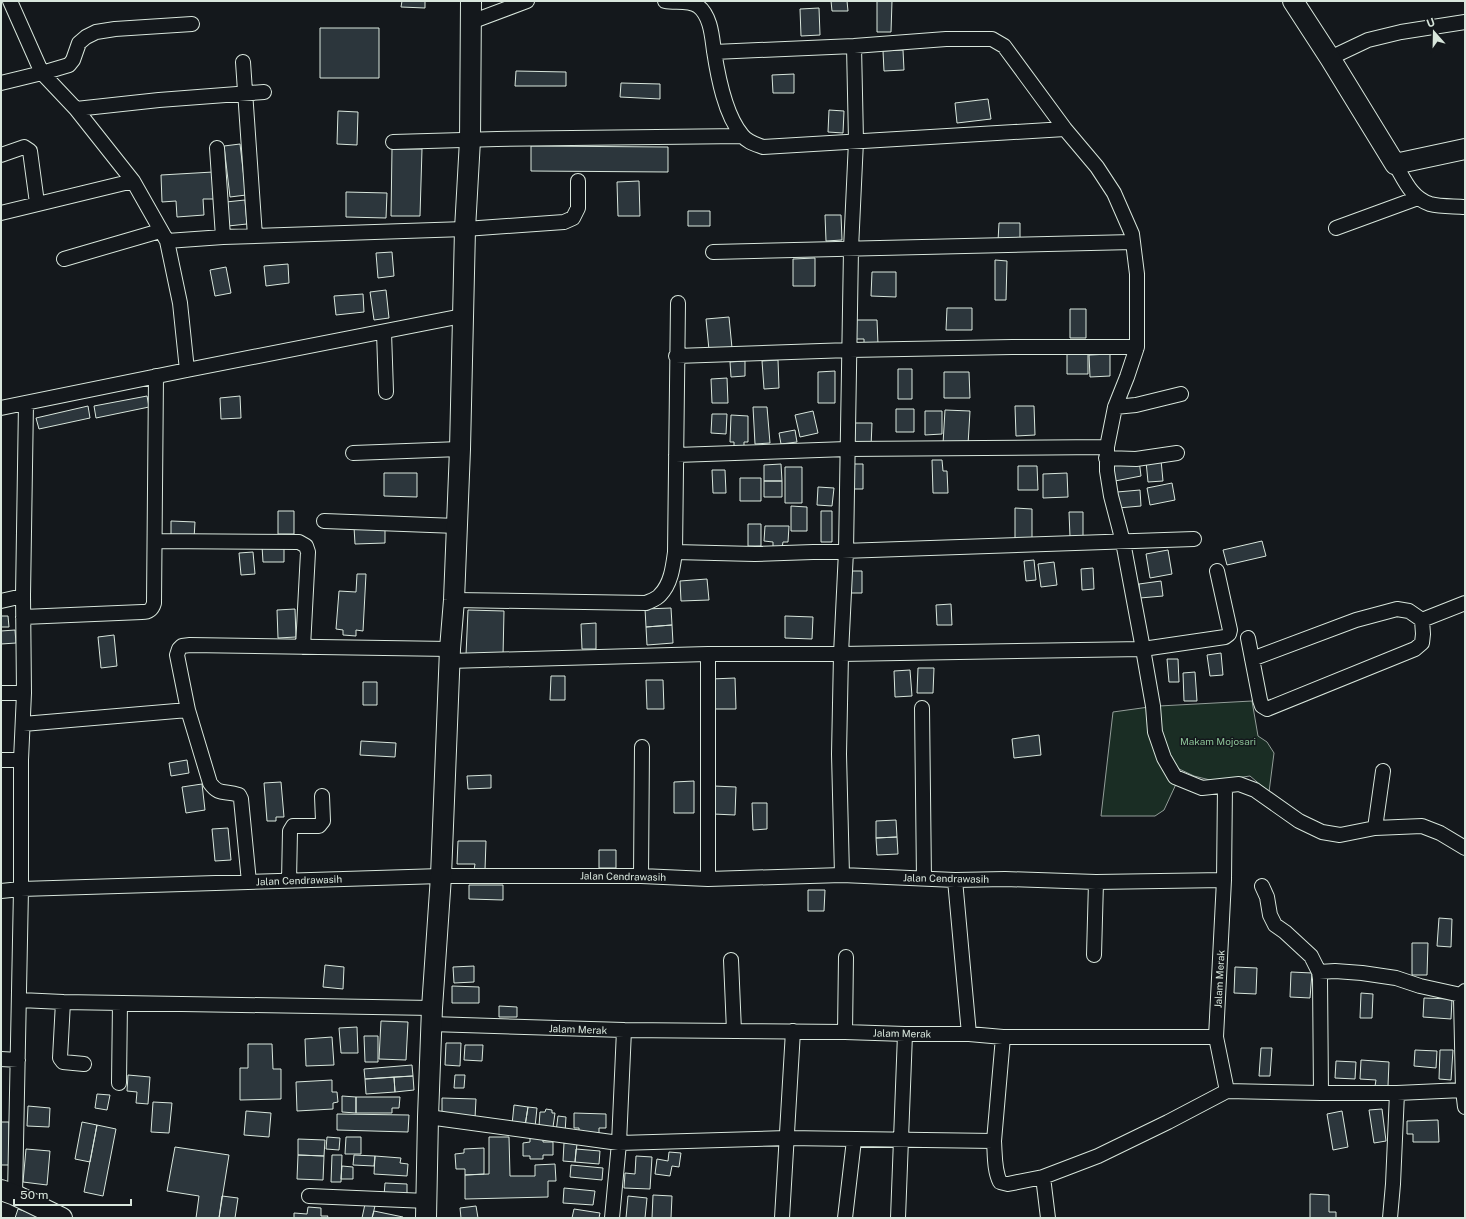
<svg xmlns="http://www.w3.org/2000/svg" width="1466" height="1219" viewBox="0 0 1466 1219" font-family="'Public Sans',sans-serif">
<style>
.green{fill:#1a2d24;stroke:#939e99}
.building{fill:#2c363c;stroke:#d8e6dc}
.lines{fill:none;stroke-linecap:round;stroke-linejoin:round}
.street-casing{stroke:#d8e6dc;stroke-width:16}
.secondary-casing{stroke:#d8e6dc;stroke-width:22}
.street{stroke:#14181c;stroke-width:14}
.secondary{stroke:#14181c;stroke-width:20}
.labels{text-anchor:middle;stroke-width:3;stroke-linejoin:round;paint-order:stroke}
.park-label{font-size:10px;fill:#8ac095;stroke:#14181c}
.street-label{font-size:10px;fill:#d8e6dc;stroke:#14181c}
</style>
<rect width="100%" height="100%" fill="#14181c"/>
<!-- green -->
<path class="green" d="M1252 701 1258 736 1267 742 1274 753 1269 792 1250 776 1214 781 1194 776 1175 767 1167 755 1161 732 1159 706Z
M1149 707C1150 740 1151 759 1177 782L1164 810 1155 816H1101L1113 712Z"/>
<!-- building -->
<path class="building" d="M402 1H425V8L401 7Z
M831 1H847L848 11H832Z
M877 1H892L891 32H877Z
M819 8 820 35 801 36 800 9Z
M320 28H379V78H320Z
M903 50 904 70 884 71 883 51Z
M516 71 566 72V86H515Z
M794 74V93H773L772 75Z
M621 83 660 84V99L620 97Z
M988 99 991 119 957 123 955 103Z
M829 110 844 111 843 133 828 132Z
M338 111 358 112 357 145 337 144Z
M240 144 246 195 230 197 224 146Z
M531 146 668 147V172L531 171Z
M392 149H422L420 216H391Z
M213 172 214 199H203L204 215 177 217 176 201 162 202 161 175Z
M639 181 640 216H618L617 182Z
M346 192 387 193 386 218 346 217Z
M245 200 247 224 228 226 226 202Z
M688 211H710V226H688Z
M825 215H841L842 240 826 241Z
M999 223H1020V241H998Z
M392 252 394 276 378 278 376 253Z
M815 258V286H793V259Z
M995 260 1007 261 1006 300H995Z
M288 264 289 283 266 286 264 266Z
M226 267 231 293 215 296 210 270Z
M872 272H896V297L871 296Z
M386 290 389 318 374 320 370 292Z
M363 294 364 312 336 315 334 296Z
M947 308H972V330H946Z
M1070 309H1086V338H1070Z
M729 317 732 348 709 350 706 319Z
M854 320H877L878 344 864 345V339H854Z
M1067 354H1088V374H1067Z
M1110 354V376L1090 377 1089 355Z
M778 360 779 388 764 389 762 361Z
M745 361V376L731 377 730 362Z
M898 369H912V399H898Z
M835 371V403H818V372Z
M944 372H969L970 398H944Z
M727 378 728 403H712L711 379Z
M147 396 149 407 96 418 94 406Z
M240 396 241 418 221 419 220 398Z
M88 406 90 418 39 429 36 418Z
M1015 406H1034L1035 435 1016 436Z
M753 407H767L770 443 755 444Z
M896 409H914V432H896Z
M945 410 970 411 968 445 943 444Z
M813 411 818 433 800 437 795 415Z
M925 411H942V434L925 435Z
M712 414H727L726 434 711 433Z
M731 415 748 416V442H744V448L734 447V442H730Z
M852 423H872L871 447 852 446Z
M795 430 797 442 781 444 779 433Z
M932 460H942L943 471H947L948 493H933Z
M1139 460 1141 476 1115 481 1112 465Z
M1161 460 1163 481 1148 482 1146 461Z
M781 464 782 481H764V465Z
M850 464H863V489H850Z
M1018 466H1037L1038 490H1018Z
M785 467H802V503H785Z
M712 470H725L726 493H713Z
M384 473H417V497L384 496Z
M1067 473 1068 497 1043 498V474Z
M740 478H761V501H740Z
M764 481H782V497H764Z
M1172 483 1175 500 1150 505 1147 488Z
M818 487 834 488 832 506 817 505Z
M1140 490 1141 506 1118 508 1117 492Z
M791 506 807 507V531H791Z
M1015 508 1032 509V540H1015Z
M278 511H294V534H278Z
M821 511H832V542H821Z
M1069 512H1083V537H1070Z
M171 521 195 522 194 539H171Z
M748 524H761V546H748Z
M385 526V543L355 544 354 527Z
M765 526H789L788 542H783L782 548 773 547V542L764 541Z
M1262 541 1266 556 1227 565 1223 550Z
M262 546H284V562H263Z
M1168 550 1172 574 1150 578 1146 554Z
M253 552 255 574 241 575 239 553Z
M1034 560 1036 580 1026 581 1024 561Z
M1054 562 1057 585 1041 587 1038 564Z
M1093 568 1094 589 1082 590 1081 569Z
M849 571H862V593H849Z
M357 574H366L363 631 356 630V636L343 635V630L336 629 339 591 356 592Z
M707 579 709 600 681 601 680 581Z
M1161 581 1163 596 1140 598 1139 584Z
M951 604 952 625H937L936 605Z
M671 608 672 625 646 627 645 609Z
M295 609 296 637 278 638 277 610Z
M468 610 504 611 503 656 466 655Z
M1 616H8L9 627H1Z
M785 616 813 617 812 639 785 638Z
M596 623V649H582L581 624Z
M672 625 673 643 647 645 646 627Z
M15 630 16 643 1 644V631Z
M114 635 117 666 101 668 98 637Z
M1221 653 1223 675 1210 676 1207 655Z
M1167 659H1178L1179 682H1169Z
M918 668H934L933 693H917Z
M910 670 912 696 895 697 894 671Z
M1195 672 1197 701H1184L1183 673Z
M551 676H565V700H550Z
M735 678 736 709H712L711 679Z
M646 680H663L664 709H647Z
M363 682H377V705H363Z
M1039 735 1041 755 1014 758 1012 739Z
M361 741 396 743 395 757 360 755Z
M187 760 189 773 171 776 169 763Z
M491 775V788L468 789 467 776Z
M694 781V813H674V782Z
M281 782 284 817H276V821H267L264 783Z
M202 784 205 810 186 813 182 787Z
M714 786 736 787 735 815 713 814Z
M752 803H767V829L753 830Z
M896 820 897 837 876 838V821Z
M228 828 231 860 215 861 212 829Z
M897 837 898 854 877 855 876 838Z
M458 841H486L485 870H474L475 864H457Z
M599 850H616V868H599Z
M469 885H503V900L469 899Z
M808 890H825L824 911H808Z
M1439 918 1452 919 1451 947 1437 946Z
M1412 943H1428L1427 975H1412Z
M325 965 344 967 343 989 323 987Z
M474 966V982L454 983 453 967Z
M1235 967 1257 968 1256 994 1234 993Z
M1291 972 1312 973 1310 998 1290 997Z
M452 986 479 987V1003H452Z
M1361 993 1373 994 1372 1018H1360Z
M1424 998 1452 999 1451 1019 1423 1017Z
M499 1006 517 1007V1017H499Z
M381 1021 408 1022 406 1060 379 1059Z
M357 1027 358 1053H341L339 1028Z
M364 1036H378V1062H365Z
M332 1037 334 1065 306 1066 305 1039Z
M446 1043H461L460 1066 445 1065Z
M248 1044H272L273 1069H281V1099L240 1100V1068H248Z
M465 1045H483L482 1061 464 1060Z
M1261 1048H1272L1270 1076H1259Z
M1415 1050 1437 1051 1436 1068 1414 1066Z
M1440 1050H1453L1451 1080 1439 1079Z
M1361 1060 1389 1062 1388 1086H1375L1376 1080 1360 1079Z
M1336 1061 1356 1062 1355 1079 1335 1078Z
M412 1065 413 1076 365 1079 364 1069Z
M128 1075 150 1077 148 1104 136 1103 137 1092 127 1091Z
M455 1075H465L464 1088H454Z
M413 1076 414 1090 395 1092 394 1077Z
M394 1077 395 1092 366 1094 365 1079Z
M332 1080V1092H337L338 1102 333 1103V1109L297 1111 296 1082Z
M97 1094 110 1095 107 1110 95 1108Z
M342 1096 356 1097V1113L342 1112Z
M356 1097H400L399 1108H392V1113H356Z
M442 1098 476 1099 475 1118 449 1117V1113L442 1112Z
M153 1102 172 1103 169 1133 151 1132Z
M514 1105 528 1107 525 1126 512 1125Z
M28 1106 50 1108 49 1127 27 1126Z
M528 1107 537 1108 535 1127 525 1126Z
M546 1109 552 1110V1113H555L553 1127 539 1126 540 1112H545Z
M1382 1109 1386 1141 1374 1143 1369 1110Z
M246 1111 271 1113 269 1137 244 1135Z
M1342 1111 1348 1147 1333 1150 1327 1114Z
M574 1113 606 1114V1128H599V1135H579V1128H574Z
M337 1114 409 1115 408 1132 337 1130Z
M558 1116 566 1117 565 1133 556 1132Z
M1438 1120 1439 1142H1413V1134H1407V1121Z
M1 1122H9V1165H1Z
M82 1122 97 1125 90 1162 75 1159Z
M97 1125 116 1129 103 1196 84 1192Z
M530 1135H543V1142H553V1155H543V1159H530V1156H523V1143L530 1142Z
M327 1137 340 1138 339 1150 326 1149Z
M346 1137H361V1154H345Z
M489 1137H509L510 1176H535V1165L555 1164 556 1181H548V1197L465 1199V1175L489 1174Z
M298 1139 325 1140 324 1156 298 1155Z
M564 1143 577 1144 575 1162 563 1161Z
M175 1147 229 1155 219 1218H196L199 1196 167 1191Z
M484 1148V1174L465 1175V1169H456L455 1154 464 1153V1149Z
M26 1149 50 1151 47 1185 23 1182Z
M576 1149 600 1151 599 1164 575 1162Z
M669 1152 681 1153 679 1167 672 1166 670 1176 655 1174 657 1159 668 1161Z
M298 1155 324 1156 323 1180 297 1179Z
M332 1155H342L341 1182H331Z
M354 1155 375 1156 374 1166 353 1165Z
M375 1156 401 1158 400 1163 408 1164 407 1176 374 1174Z
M636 1156 652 1157 650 1189 624 1188 625 1173 635 1174Z
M571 1165 603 1168 602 1180 570 1177Z
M342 1166 353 1167V1179H341Z
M385 1183 407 1184V1196H384Z
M564 1188 595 1191 593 1205 563 1203Z
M1310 1194 1329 1195V1212H1336V1218H1310Z
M653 1195 672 1196 671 1218H652Z
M222 1196 238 1198 235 1218H219Z
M628 1196 647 1198 645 1218H626Z
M365 1204 375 1206 372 1218H362Z
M476 1206 478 1218H461L460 1208Z
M308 1207 321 1208V1216H328L327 1218H294V1213L307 1214Z
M18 1209 45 1218H15Z
M574 1209 600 1213 599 1218H572Z
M374 1211 403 1217V1218H372Z"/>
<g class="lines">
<!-- street casing -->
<g class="street-casing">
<path id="street" d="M10 1 42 73 69 65 73 60 79 43 86 37 96 32 115 29 192 24
M665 1C675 3 689 0 698 6 711 16 712 37 714 51 718 77 725 115 742 135 747 142 755 144 763 147L1065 129
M471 22 527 1
M714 52 854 46 946 39H992L1004 46 1065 129 1097 167 1114 193 1132 234 1137 274V347L1127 377 1115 407 1107 447V471L1111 496 1123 542 1143 649 1153 706 1155 732 1164 758 1175 777 1202 788 1239 784 1255 790 1299 821 1322 832 1340 835 1375 828
M1330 58 1368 40 1401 32 1465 22
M243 62 255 236
M1 83 42 73 76 109 133 181 167 241 180 303 187 370
M76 109 159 100 264 92
M393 142 497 139 742 136
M217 148 223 237
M1 155 24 147 30 151 37 203
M1395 164C1404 179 1411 198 1430 204 1441 207 1454 206 1465 207
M1 213 133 181
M1336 228 1418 198
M167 241 223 237 465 229 564 222 573 218 578 208V181
M713 252 1133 242
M64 259 160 231
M384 332 386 392
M676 356 850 350 1012 347H1137
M26 403 23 596 24 693 21 760V889L441 876H641L708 879 842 875 955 880 1005 879 1096 882 1224 880
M1115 407 1136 405 1181 394
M1 408 187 370 462 316
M353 453 460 449
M676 455 847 449 1107 447
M1106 458 1136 459 1177 453
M324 521 457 526
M155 541 299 542 306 546 308 552 303 647
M675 552 755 554 1194 539
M454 600 646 603C650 601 657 599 660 595 671 584 673 567 675 552L678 303
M1 601 23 596
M23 617 142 612C149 612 152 610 154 603L156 376
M1248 638 1260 700 1262 706 1267 709 1415 649 1422 643 1423 634 1422 620
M708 654V879
M1252 659 1356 620 1397 609 1409 611 1422 620 1465 603
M449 661 708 654H841L1143 649 1225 637 1229 634 1230 630 1217 571
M1 693H24
M922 708 924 879
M23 724 188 710
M1 760H21
M1383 771 1375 828 1422 826 1440 833 1465 848
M842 875 839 754 841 654 846 551 851 249 856 141 854 46
M641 876 642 747
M955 880 969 1034
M289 881 290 831 293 826H319L323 821 322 796
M249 882 241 799 239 795C225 790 219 796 210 783L188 710 177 655 179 649 182 646 190 645 450 649
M1262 886 1267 897 1270 915 1275 925 1285 932 1311 956 1319 972 1320 979 1321 1093
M1 891 21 889 15 1195
M1094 955 1096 882
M731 960 734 1031
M1319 972 1335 971 1362 973 1396 978 1420 986 1461 995
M1465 991 1461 995V998L1463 1090 1465 1107
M20 1000 63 1002 432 1008
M63 1002 60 1058 63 1062 84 1064
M431 1024 624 1030 845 1032 905 1034H969L1003 1037H1216L1224 880 1225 786
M845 1032 846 957
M1216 1037 1227 1091 1321 1093H1397L1393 1184 1390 1218
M1 1059 18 1060
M119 1083 120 1003
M1397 1093 1463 1090
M428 1117 619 1143 787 1138 994 1141 1003 1037
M994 1141C995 1154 994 1170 1000 1182L1008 1184 1043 1177
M309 1196 427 1201
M612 1218 619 1143 624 1030
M782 1218 793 1031
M845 1218 854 1140
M898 1218 905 1034
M1048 1218 1043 1177 1098 1156 1168 1122 1227 1091"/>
</g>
<!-- secondary casing -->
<g class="secondary-casing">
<path id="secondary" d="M1293 1 1330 58 1395 164 1465 149
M1 1190 15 1195 62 1218
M426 1218 428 1117 432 1008 441 876 450 649 454 600 460 449 465 229 470 140 471 1"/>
</g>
<!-- street -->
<use href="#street" class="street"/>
<!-- secondary -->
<use href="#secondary" class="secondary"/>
</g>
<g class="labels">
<!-- park labels -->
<g class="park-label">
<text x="1218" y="745">Makam Mojosari</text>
</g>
<!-- street labels -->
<g class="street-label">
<text transform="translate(623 876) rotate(1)" y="4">Jalan Cendrawasih</text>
<text transform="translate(946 878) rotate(1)" y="4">Jalan Cendrawasih</text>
<text transform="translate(299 880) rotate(-2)" y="4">Jalan Cendrawasih</text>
<text transform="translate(1219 979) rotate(-87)" y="4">Jalam Merak</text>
<text transform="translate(578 1029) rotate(2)" y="4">Jalam Merak</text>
<text transform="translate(902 1033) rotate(1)" y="4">Jalam Merak</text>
</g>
</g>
<!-- border -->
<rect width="1466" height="1219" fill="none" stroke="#d8e6dc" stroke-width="4"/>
<!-- north arrow -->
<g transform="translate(1434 32) rotate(340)" stroke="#14181c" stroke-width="3" paint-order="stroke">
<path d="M0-3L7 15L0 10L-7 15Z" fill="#d8e6dc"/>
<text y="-6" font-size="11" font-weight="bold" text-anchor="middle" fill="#d8e6dc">U</text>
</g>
<!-- scale -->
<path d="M14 1199v6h117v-6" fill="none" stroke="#d8e6dc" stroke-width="2"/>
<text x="20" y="1199" font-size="12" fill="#d8e6dc" stroke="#14181c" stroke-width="3" paint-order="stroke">50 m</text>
</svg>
